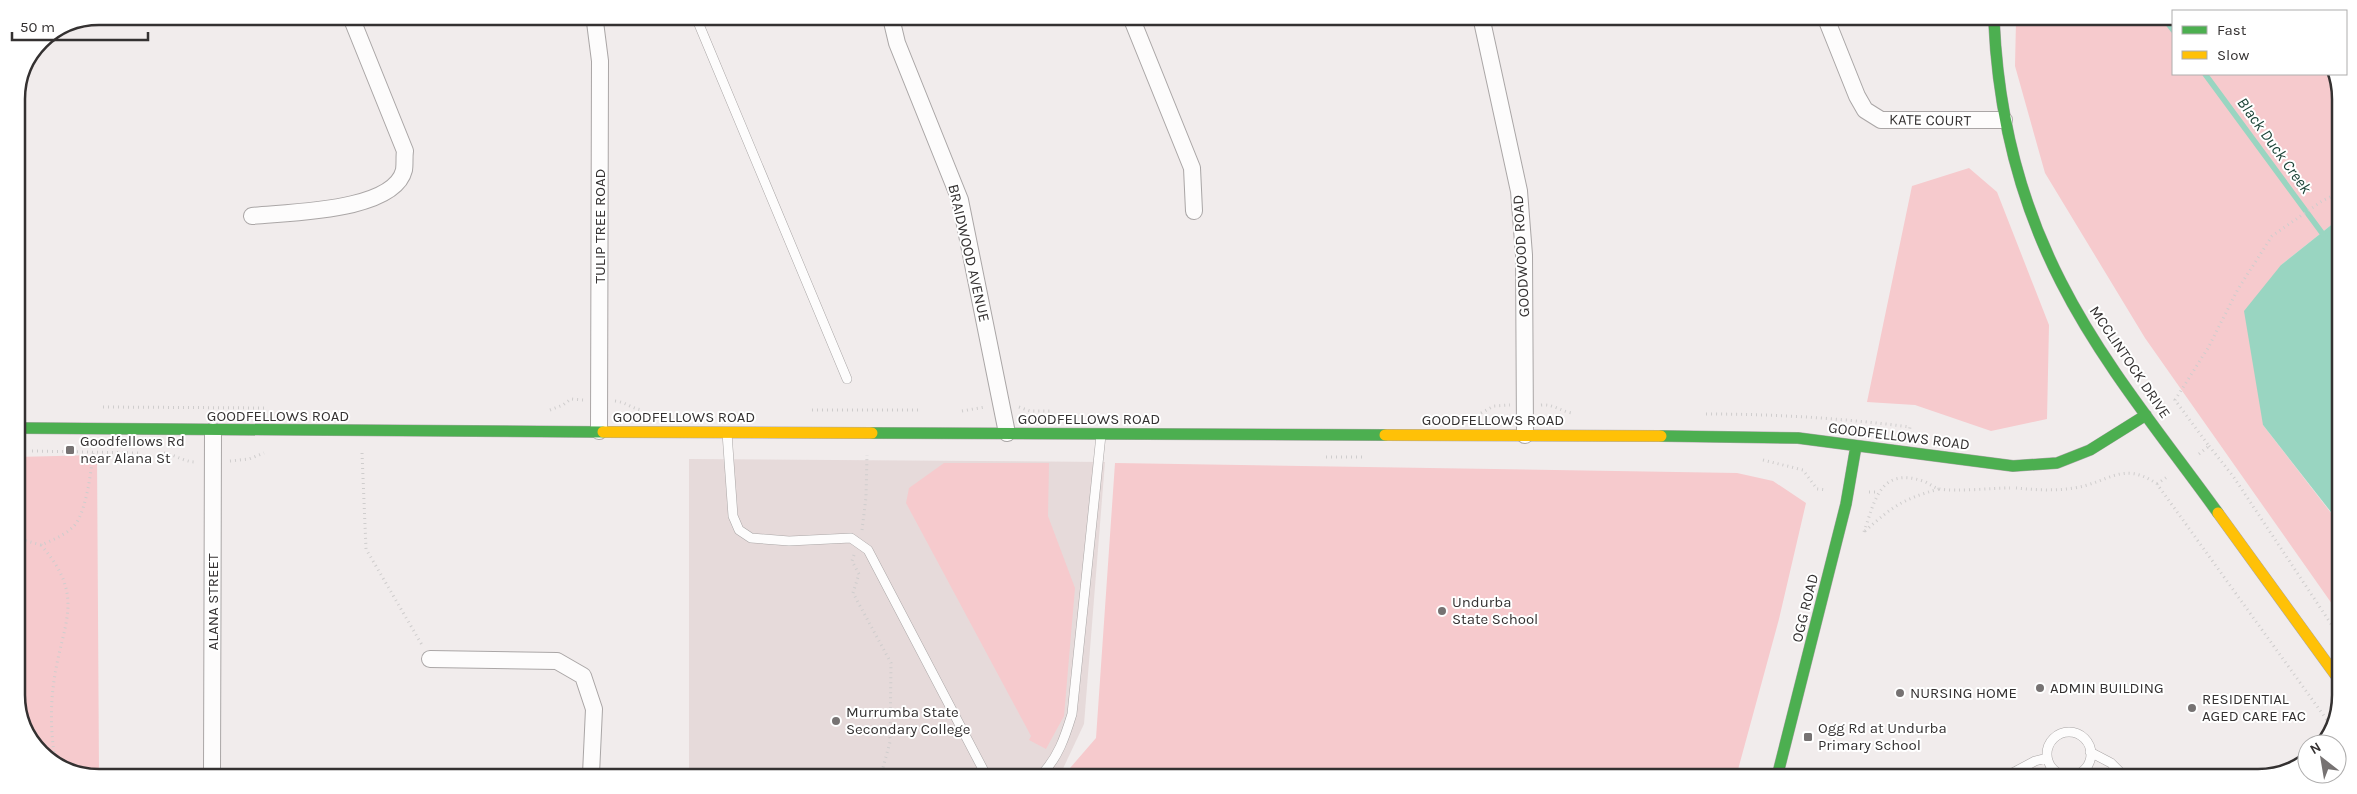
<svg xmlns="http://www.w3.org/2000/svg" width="2357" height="794" viewBox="0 0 2357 794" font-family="Karla,sans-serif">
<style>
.built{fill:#e6dada}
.green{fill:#f6cacd}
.water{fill:#99d5c1}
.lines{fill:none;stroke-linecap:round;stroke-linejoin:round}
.stream{stroke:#99d5c1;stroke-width:5.5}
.lane-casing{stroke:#aaa6a6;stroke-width:10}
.street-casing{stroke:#aaa6a6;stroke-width:18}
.fast-casing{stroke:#aaa6a6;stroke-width:12}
.slow-casing{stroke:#aaa6a6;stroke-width:12}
.path{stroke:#cfcdcd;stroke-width:3;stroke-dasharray:1 4;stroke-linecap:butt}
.lane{stroke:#fdfcfc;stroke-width:9}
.street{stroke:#fdfcfc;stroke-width:16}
.fast{stroke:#4caf50;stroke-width:11}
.slow{stroke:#ffc107;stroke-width:11}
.poi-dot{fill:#767272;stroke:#fff;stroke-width:2}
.labels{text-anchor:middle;stroke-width:4;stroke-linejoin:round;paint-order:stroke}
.street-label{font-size:15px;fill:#343131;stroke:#fff}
.poi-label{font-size:15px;fill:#343131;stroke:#fff;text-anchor:start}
.water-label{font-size:16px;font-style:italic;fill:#1b4337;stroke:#fff}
.rim{fill:none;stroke:#343131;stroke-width:2.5}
</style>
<rect width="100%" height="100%" fill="#f1ecec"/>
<!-- built -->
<path class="built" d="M689 459 1105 462 1084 724 1060 775H689Z"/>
<!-- green -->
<path class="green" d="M2016 21H2173V74H2333L2341 94 2340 218 2281 265 2263 425 2338 522 2337 611 2145 338 2045 173 2015 66Z
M1969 168 1997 192 2049 325 2047 419 1991 431 1915 405 1867 402 1912 186Z
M97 455 99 773H73L34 745 16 700V457Z
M944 463H1049L1048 516 1075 588 1064 716 1046 749 1029 740 1031 736 906 503 909 488Z
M1115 463 1737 473 1773 481 1806 503 1779 619 1736 777 1064 775 1096 738Z"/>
<!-- water -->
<path class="water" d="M2340 218 2338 521 2263 425 2244 311 2281 265Z"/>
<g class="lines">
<!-- stream -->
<path class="stream" d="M2166 21 2173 30
M2205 74 2325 237"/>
<!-- lane casing -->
<g class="lane-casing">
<path id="lane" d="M698 22 847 379
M727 433 733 516 739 530 751 538 789 541 851 538 868 550 986 775
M2047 754a22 22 0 1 1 44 0a22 22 0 1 1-44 0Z
M2090 752 2111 763 2125 777
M1041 775C1058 758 1065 737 1072 714L1101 435
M2005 777 2035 761 2047 758"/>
</g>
<!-- street casing -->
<g class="street-casing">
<path id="street" d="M1482 21 1519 191 1524 255 1525 435
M1827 21 1857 96 1865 110 1881 120H2004
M595 22 600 61 599 431
M892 22 897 43 960 200 1007 433
M1133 22 1192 168 1194 211
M252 216C287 212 394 212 404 170 405 164 404 157 405 151L353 22
M430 659 557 661 583 676 594 709 591 774
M212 774 213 431"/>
</g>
<!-- fast casing -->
<g class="fast-casing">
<path id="fast" d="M1994 21C1998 113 2019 200 2061 282 2103 365 2164 438 2218 513
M16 428 603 432
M872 433 1385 435
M1661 436 1798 438 2013 466 2057 463 2090 450 2146 415
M1777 777 1846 504 1856 446"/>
</g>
<!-- slow casing -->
<g class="slow-casing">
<path id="slow" d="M603 432 872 433
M1385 435 1661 436
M2218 513 2337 677"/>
</g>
<!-- path -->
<path class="path" d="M615 401C626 402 632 409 643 410
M1541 405C1554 404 1560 411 1572 413
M103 407 267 408
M1019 407 1030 411H1052
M550 410 563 405 571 399 583 400
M812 410H918
M962 411 985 407
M1481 413 1494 406 1510 405
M1706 414C1775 414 1841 418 1910 427L1909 432
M2209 446 2233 476 2337 633
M32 451 138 453
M164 453C176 455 184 462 196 462
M362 453 366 549 422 645
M2199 454 2209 446 2175 400 2208 348 2238 289 2272 236 2322 201 2340 192
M1326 457H1364
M1763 460 1803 470 1817 489 1827 490
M230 461 249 459 264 453
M2157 484 2167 477
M2016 488C2035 490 2055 491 2074 488 2108 483 2123 460 2157 484L2332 727
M1869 492H1878
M862 530 866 497 867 455
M1865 531C1893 506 1903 499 1939 489
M1864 532C1875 500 1880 467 1923 481 1929 483 1934 488 1940 489 1956 492 1992 488 2010 488
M16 538 41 545C53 540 70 533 77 522 87 505 91 472 93 453
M41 545C87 598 62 622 54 681 50 707 51 734 55 761
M854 555 852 561 859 574 853 593 891 663 890 742 881 775"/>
<!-- lane -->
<use href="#lane" class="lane"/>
<!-- street -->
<use href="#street" class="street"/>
<!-- fast -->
<use href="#fast" class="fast"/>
<!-- slow -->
<use href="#slow" class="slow"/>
</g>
<!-- markers -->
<g class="poi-dot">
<rect x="65" y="445" width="10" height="10" rx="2.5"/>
<circle cx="1442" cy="611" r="5"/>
<circle cx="2040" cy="688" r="5"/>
<circle cx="1900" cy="693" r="5"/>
<circle cx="2192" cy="708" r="5"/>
<circle cx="836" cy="721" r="5"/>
<rect x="1803" y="732" width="10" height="10" rx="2.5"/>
</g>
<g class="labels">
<!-- street labels -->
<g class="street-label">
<text transform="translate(1930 120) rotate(1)" y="5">KATE COURT</text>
<text transform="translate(600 226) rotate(-90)" y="5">TULIP TREE ROAD</text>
<text transform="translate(969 253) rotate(77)" y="5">BRAIDWOOD AVENUE</text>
<text transform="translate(1521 256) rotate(-93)" y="5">GOODWOOD ROAD</text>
<text transform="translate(2130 362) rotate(56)" y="5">MCCLINTOCK DRIVE</text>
<text x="278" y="421">GOODFELLOWS ROAD</text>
<text x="684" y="422">GOODFELLOWS ROAD</text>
<text x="1089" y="424">GOODFELLOWS ROAD</text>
<text x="1493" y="425">GOODFELLOWS ROAD</text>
<text transform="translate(1899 436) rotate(7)" y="5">GOODFELLOWS ROAD</text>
<text transform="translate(213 602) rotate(-90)" y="5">ALANA STREET</text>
<text transform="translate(1805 608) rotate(-76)" y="5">OGG ROAD</text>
</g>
<!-- poi labels -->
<g class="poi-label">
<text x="80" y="446">Goodfellows Rd<tspan x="80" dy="17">near Alana St</tspan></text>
<text x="1452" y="607">Undurba<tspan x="1452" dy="17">State School</tspan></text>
<text x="2050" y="693">ADMIN BUILDING</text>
<text x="1910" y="698">NURSING HOME</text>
<text x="2202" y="704">RESIDENTIAL<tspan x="2202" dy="17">AGED CARE FAC</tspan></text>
<text x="846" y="717">Murrumba State<tspan x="846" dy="17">Secondary College</tspan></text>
<text x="1818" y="733">Ogg Rd at Undurba<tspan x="1818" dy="17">Primary School</tspan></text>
</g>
<!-- water labels -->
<g class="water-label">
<text transform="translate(2275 145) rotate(54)" y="6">Black Duck Creek</text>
</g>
</g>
<!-- crop -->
<path d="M0 0H2357V794H0ZM99 25H2258A74 74 0 0 1 2332 99V695A74 74 0 0 1 2258 769H99A74 74 0 0 1 25 695V99A74 74 0 0 1 99 25Z" fill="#fff" fill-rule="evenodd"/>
<path class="rim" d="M99 25H2258A74 74 0 0 1 2332 99V695A74 74 0 0 1 2258 769H99A74 74 0 0 1 25 695V99A74 74 0 0 1 99 25Z"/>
<!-- legend -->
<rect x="2172" y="10" width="175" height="65" fill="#ffffff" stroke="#aeadad"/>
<rect x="2182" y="26" width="25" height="8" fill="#4caf50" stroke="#aeadad"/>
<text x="2217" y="35" font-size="15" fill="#343131">Fast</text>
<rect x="2182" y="51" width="25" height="8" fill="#ffc107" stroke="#aeadad"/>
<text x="2217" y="60" font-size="15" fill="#343131">Slow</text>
<!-- north arrow -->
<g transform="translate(2322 759) rotate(329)"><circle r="24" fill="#ffffff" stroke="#aeadad"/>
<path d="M0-4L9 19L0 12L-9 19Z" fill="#767272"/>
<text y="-8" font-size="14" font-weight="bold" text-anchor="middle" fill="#343131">N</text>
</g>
<!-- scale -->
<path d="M12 32v8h136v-8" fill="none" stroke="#343131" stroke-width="2.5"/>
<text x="20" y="32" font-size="15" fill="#343131" stroke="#ffffff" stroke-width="4" paint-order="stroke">50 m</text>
</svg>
